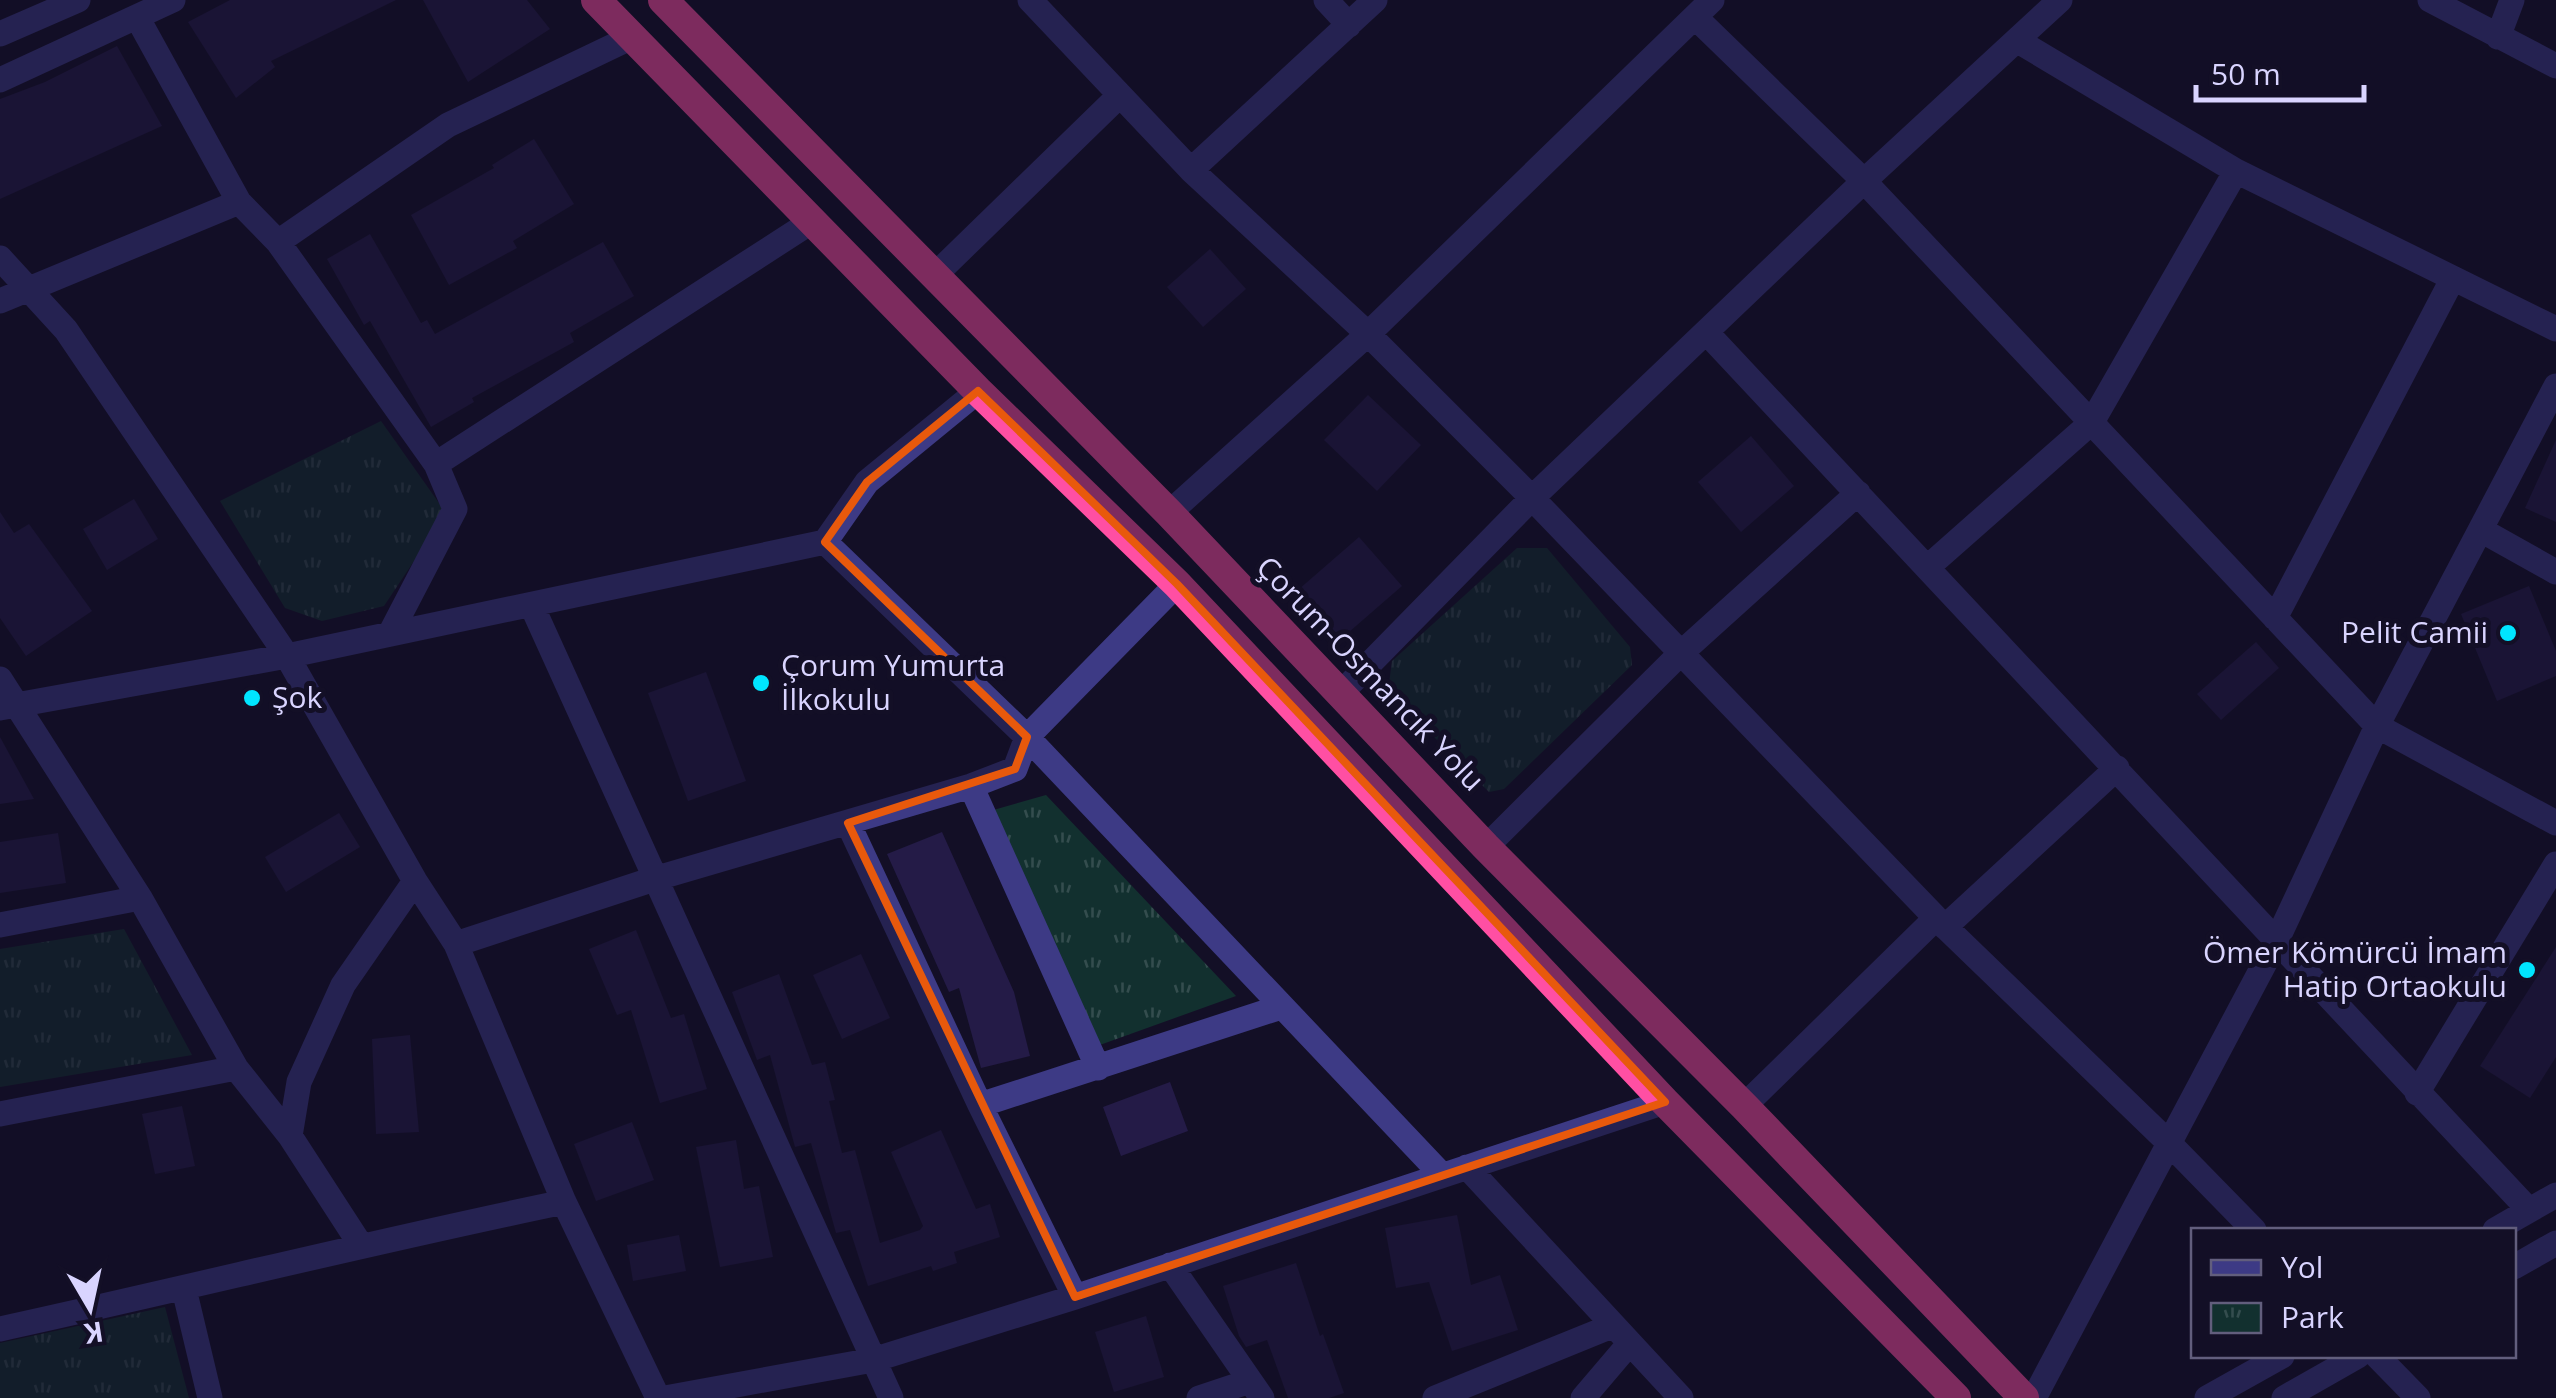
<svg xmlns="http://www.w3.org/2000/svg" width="2556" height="1398" viewBox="0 0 2556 1398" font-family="'Open Sans',sans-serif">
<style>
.park{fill:url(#park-tufts)}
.building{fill:#241b47}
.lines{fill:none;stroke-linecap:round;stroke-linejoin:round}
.minor{stroke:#3d3a85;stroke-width:25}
.highway{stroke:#ff4fa3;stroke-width:30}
.marked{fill:none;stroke:#e8590c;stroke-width:8;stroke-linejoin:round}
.poi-dot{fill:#00e5ff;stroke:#130f26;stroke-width:4}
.labels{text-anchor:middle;stroke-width:10;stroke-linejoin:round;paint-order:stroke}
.poi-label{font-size:30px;fill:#d9d4ff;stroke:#130f26;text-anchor:end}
.street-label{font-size:30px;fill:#d9d4ff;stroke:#130f26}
</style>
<defs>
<pattern id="park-tufts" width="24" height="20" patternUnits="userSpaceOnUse" patternTransform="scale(2.5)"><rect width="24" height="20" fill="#12302f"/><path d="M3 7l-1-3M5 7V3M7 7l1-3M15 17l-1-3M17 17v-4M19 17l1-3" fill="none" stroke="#344d4e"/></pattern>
</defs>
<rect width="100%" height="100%" fill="#130f26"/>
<!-- park -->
<path class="park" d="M381 421 446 513 384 606 322 621 285 608 220 501Z
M1517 548H1547L1630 647 1632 665 1504 789 1489 792 1388 691 1392 661Z
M1046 795 1236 996 1097 1046 990 811Z
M124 929 192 1055 0 1087V949Z
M165 1307 189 1398H0V1343Z"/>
<!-- building -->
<path class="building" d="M230 0H396L271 61 275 67 236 98 188 22Z
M423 0H527L550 29 468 82Z
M117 46 162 126 0 199V99L45 82Z
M534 139 574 204 513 241 517 248 449 285 411 215 494 168 492 165Z
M370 234 421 323 427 320 435 334 603 242 634 296 570 333 574 342 472 398 474 402 431 427 370 321 364 325 327 259Z
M1210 249 1246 289 1203 327 1167 287Z
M1368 395 1421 445 1377 491 1324 440Z
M1751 436 1794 486 1741 532 1698 482Z
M2556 440V522L2525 508Z
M134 499 158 539 107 570 83 529Z
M0 512 14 533 29 524 92 611 26 656 0 618Z
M1359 537 1402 586 1341 639 1298 590Z
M2529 586 2556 651V676L2497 701 2461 614Z
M2256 642 2279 668 2221 720 2197 694Z
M706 672 746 781 688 801 648 693Z
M0 737 34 799 0 804Z
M339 813 360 847 286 892 265 857Z
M942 832 1014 992 1030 1056 981 1068 959 988 949 992 887 854Z
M58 833 66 883 0 893V842Z
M636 930 671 1018 684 1014 707 1089 660 1103 631 1010 617 1015 589 949Z
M2556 947V1057L2530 1098 2480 1066Z
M861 954 890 1018 842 1039 813 975Z
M779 974 812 1065 825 1062 835 1100 829 1101 842 1153 855 1150 880 1243 920 1230 923 1226 891 1152 941 1130 976 1209 990 1204 1000 1237 954 1252 957 1263 933 1271 931 1266 868 1286 850 1230 836 1233 811 1143 795 1147 770 1055 757 1060 732 992Z
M410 1035 419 1132 376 1134 372 1039Z
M1170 1082 1188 1131 1121 1156 1103 1107Z
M182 1106 195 1166 155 1174 142 1114Z
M632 1122 654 1180 596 1201 574 1144Z
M736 1140 744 1189 759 1186 773 1257 720 1267 696 1147Z
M1457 1215 1471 1285 1500 1275 1518 1330 1452 1351 1429 1282 1396 1288 1385 1228Z
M679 1235 686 1271 633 1281 627 1245Z
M1296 1263 1320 1336 1323 1334 1344 1393 1329 1398H1288L1267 1340 1246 1347 1239 1336 1223 1286Z
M1146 1316 1164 1377 1114 1392 1095 1332Z"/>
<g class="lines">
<!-- minor -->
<path class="minor" d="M1030 0 1191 170 1368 334 1532 498 1936 918 2168 1142 2254 1230
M1326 0 1349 25
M2430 0 2556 66
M137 17 239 202 278 242 436 464 455 509 391 632
M1695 17 1864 181 2377 726 2556 823
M0 34 78 0
M2498 37 2512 0
M2018 41 2236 171 2556 329
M0 80 173 0
M1191 170 1375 0
M278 242 448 125 632 37
M0 258 66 330 287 656 415 881 456 944 564 1202 658 1398
M935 275 1120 95
M0 301 239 202
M1706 332 2529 1210
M436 464 814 220
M1169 513 1368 334 1712 0
M2481 530 2556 572
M825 542 1027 737 1442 1175
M1929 566 2092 422 2236 171
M532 606 891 1398
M2275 618 2453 278
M0 679 140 898 236 1068 290 1136 360 1244
M1340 694 1532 498 1864 181 2060 0
M0 708 287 656 825 542 867 482 978 391
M971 786 1098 1068
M848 823 980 1105 1075 1297
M1486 847 1680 654 1858 493
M0 925 140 898
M1945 927 2117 768
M456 944 654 879 971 786 1015 769 1027 737 1177 584
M2417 1093 2556 864
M980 1105 1281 1007
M1744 1106 1936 918
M0 1114 236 1068
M290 1136 299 1082 343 985 415 881
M1467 1167 1681 1398
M2495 1230 2556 1195
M1170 1265 1262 1398
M2514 1267 2556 1243
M184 1289 210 1398
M0 1329C188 1288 375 1241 564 1202
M2377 1356 2418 1398
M665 1398 873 1360 1075 1297 1665 1102
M1199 1398 1250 1381
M1435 1398 1612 1326
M1583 1398 1629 1344
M2034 1398 2277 940 2377 726 2556 386
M2207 1398 2282 1356
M2284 1398 2358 1356"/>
<!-- highway -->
<path class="highway" d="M596 0 978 391 1177 584 1665 1102 1956 1398
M663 0 1169 513 1486 847 1744 1106 2024 1398"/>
</g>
<!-- marked area -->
<path d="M0 0H2556V1398H0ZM978 391 1177 584 1665 1102 1075 1297 848 823 1015 769 1027 737 825 542 867 482Z" fill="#130f26" fill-opacity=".55" fill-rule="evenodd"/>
<path class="marked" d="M978 391 1177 584 1665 1102 1075 1297 848 823 1015 769 1027 737 825 542 867 482Z"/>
<!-- markers -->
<g class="poi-dot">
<circle cx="2508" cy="633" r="10"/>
<circle cx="761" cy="683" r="10"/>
<circle cx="252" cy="698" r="10"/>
<circle cx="2527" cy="970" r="10"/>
</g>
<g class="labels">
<!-- poi labels -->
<g class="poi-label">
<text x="2488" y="643">Pelit Camii</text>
<text x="781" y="676" text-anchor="start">Çorum Yumurta<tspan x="781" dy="34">İlkokulu</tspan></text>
<text x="272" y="708" text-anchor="start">Şok</text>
<text x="2507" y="963">Ömer Kömürcü İmam<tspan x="2507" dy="34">Hatip Ortaokulu</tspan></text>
</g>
<!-- street labels -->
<g class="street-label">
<text transform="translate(1370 674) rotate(46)" y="10">Çorum-Osmancık Yolu</text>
</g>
</g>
<!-- legend -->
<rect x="2191" y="1228" width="325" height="130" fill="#130f26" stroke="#625e7d" stroke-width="2.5"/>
<rect x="2211" y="1260" width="50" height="15" fill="#3d3a85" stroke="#625e7d" stroke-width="2.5"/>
<text x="2281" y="1278" font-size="30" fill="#d9d4ff">Yol</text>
<rect x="2211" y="1303" width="50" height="30" fill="url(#park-tufts)" stroke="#625e7d" stroke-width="2.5"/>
<text x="2281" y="1328" font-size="30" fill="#d9d4ff">Park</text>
<!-- north arrow -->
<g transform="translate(90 1308) rotate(171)" stroke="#130f26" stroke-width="8" paint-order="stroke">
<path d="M0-8L18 38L0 25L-18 38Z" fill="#d9d4ff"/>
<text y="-15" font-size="28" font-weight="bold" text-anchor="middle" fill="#d9d4ff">K</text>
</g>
<!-- scale -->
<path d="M2196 85v15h168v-15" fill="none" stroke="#d9d4ff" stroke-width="5"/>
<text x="2211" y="85" font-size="30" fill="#d9d4ff" stroke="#130f26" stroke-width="8" paint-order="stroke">50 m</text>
</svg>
